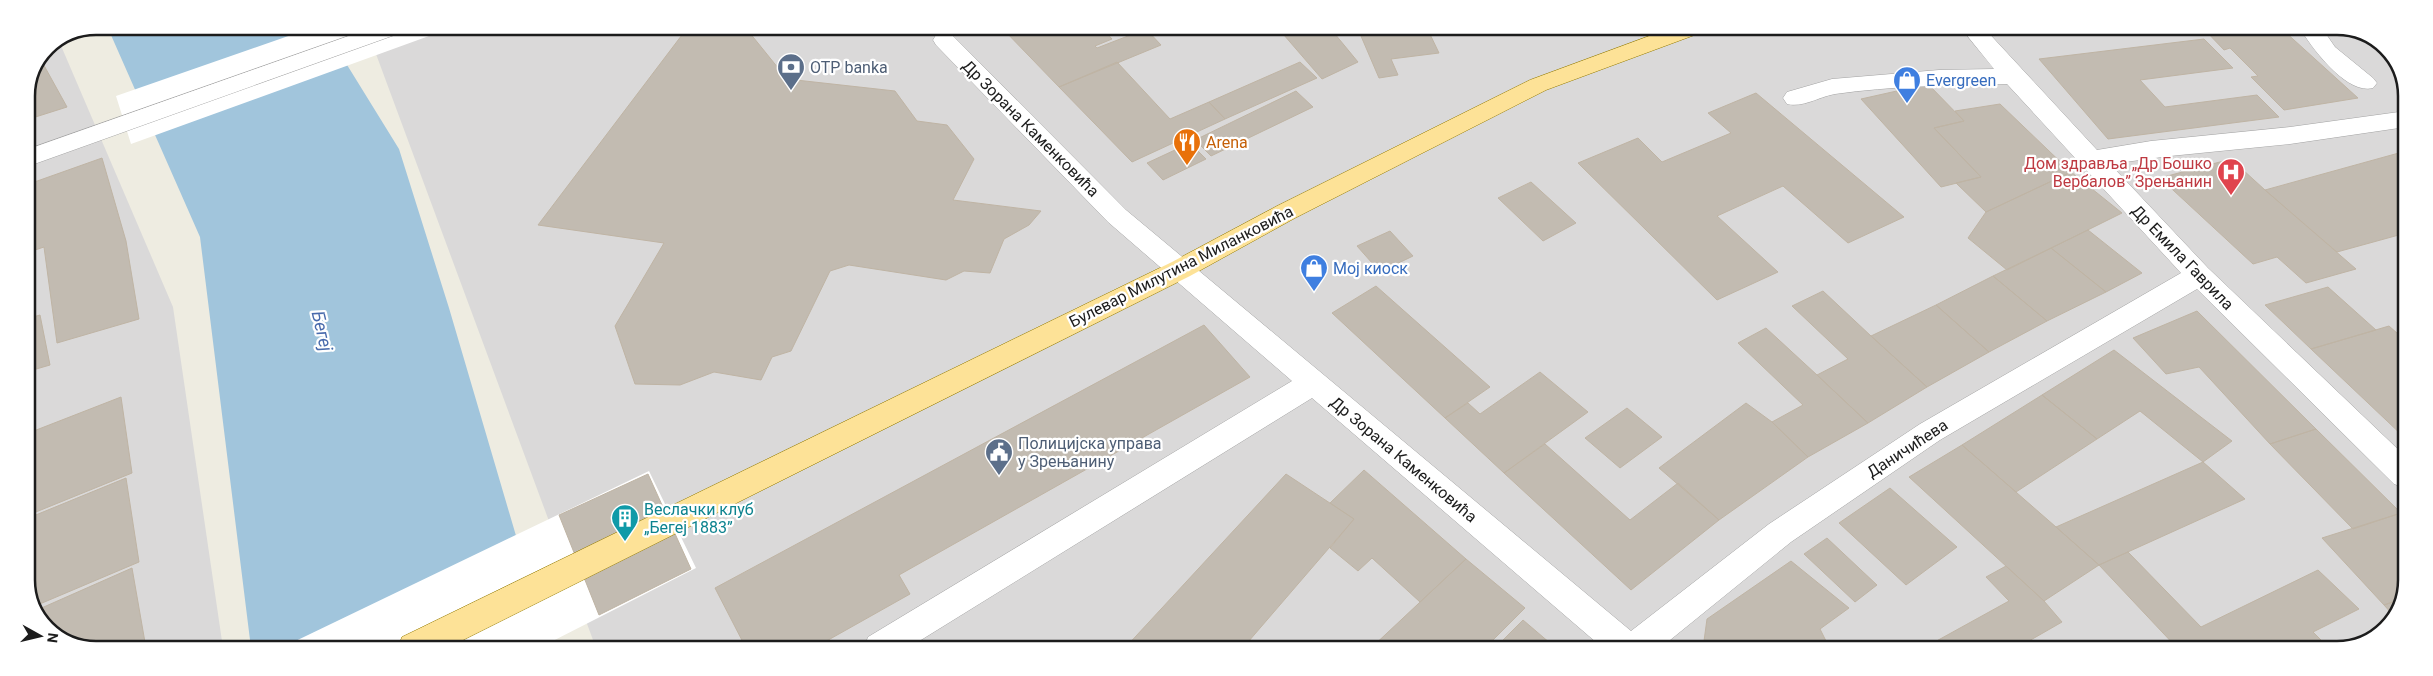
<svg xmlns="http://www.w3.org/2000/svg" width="2433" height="676" viewBox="0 0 2433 676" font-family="Roboto,sans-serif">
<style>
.residential{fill:#dad9d9}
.water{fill:#a1c5dc}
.pier{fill:#fff}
.building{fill:#c2bbb1;stroke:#bfb4a4}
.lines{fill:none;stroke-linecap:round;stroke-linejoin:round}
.minor-casing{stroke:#a3a3a3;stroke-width:1}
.major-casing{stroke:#947b00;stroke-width:1}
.minor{fill:#fff;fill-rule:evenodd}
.major{fill:#fde297;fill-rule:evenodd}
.labels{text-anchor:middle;stroke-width:4.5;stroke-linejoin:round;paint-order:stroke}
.service-label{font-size:16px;fill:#4e5e75;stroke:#fff;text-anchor:start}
.shop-label{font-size:16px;fill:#366cbe;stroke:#fff;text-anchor:start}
.street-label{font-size:16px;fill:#1c1c1c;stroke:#fff}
.food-label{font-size:16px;fill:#c56008;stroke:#fff;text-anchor:start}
.health-label{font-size:16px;fill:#be3a42;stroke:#fff;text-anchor:end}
.culture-label{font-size:16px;fill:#0d838f;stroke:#fff;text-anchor:start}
.water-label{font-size:18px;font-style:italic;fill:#486aac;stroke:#fff}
.rim{fill:none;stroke:#1c1c1c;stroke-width:2.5}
</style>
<rect width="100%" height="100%" fill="#eeece1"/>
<!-- residential -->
<path class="residential" d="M366 27 2355 29 2390 50 2407 91 2404 598 2380 635 2338 650 596 648Z
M59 41 173 307 223 648 78 647 43 626 26 585V95L47 46Z"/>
<!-- water -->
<path class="water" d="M107 26H323L399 149 449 308 549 648H251L200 237Z"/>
<!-- pier -->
<path class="pier" d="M317 26 451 28 131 144 116 96Z
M649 471 696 568 539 648H281Z"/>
<!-- building -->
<path class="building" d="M688 27H745L787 79 895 91 917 121 947 125 974 159 953 200 1041 211 1029 225 1004 239 990 273 964 271 946 280 849 265 830 271 791 351 772 357 761 380 714 372 680 385 635 384 615 326 664 243 538 225Z
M1001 27H1060L1067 35 1086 27H1101L1112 39 1095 46 1097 48 1146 29 1161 45 1059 87Z
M1277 27 1330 28 1358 62 1322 79Z
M1402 28H1427L1439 53 1391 59 1398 75 1379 78 1361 36 1404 31Z
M2203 28H2262L2266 32 2283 30 2358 98 2284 110 2251 77 2258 76 2230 48 2224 50Z
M2204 39 2233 68 2140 80 2165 107 2257 95 2279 117 2108 139 2039 59Z
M41 60 67 107 26 120V95Z
M1117 62 1170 119 1209 102 1225 119 1132 162 1059 87Z
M1300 62 1317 78 1225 119 1209 102Z
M1928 84 1964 121 1934 128 1981 177 1941 187 1861 99Z
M1296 91 1313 107 1211 156 1195 140Z
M1756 93 1904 217 1848 243 1783 186 1717 216 1778 272 1717 300 1578 163 1638 138 1662 162 1731 133 1708 113Z
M2000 104 2071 172 1986 212 1956 183 1981 177 1934 128 1964 121 1955 111Z
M1190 143 1206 159 1163 180 1147 163Z
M2406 151V233L2337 252 2265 190Z
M102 158 126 241 139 319 57 343 44 247 26 253V185Z
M2231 159 2265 190 2356 269 2306 283 2277 257 2253 264 2160 178Z
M2071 172 2122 213 2007 270 1968 238 1986 212Z
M1531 182 1576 223 1543 241 1498 198Z
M2088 230 2142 273 2106 292 2051 248Z
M1390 231 1413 256 1380 272 1357 246Z
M2051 248 2106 292 2047 321 1993 276Z
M1993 276 2047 321 1989 352 1936 305Z
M1376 286 1490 387 1445 418 1332 313Z
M2328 287 2376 330 2311 349 2265 305Z
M1823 291 1871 336 1927 387 1868 423 1817 375 1848 359 1792 306Z
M1936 305 1989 352 1927 387 1871 336Z
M2197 311 2316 429 2270 444 2199 367 2166 374 2133 338Z
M40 315 50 365 26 372V319Z
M1204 325 1250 377 899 575 910 594 814 648H746L715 588Z
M2389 326 2406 341 2405 438 2311 349Z
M1766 328 1817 375 1868 423 1808 457 1772 422 1803 405 1738 343Z
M2114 350 2232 441 2203 462 2140 411 2097 439 2042 395Z
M1540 372 1588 412 1504 473 1445 418 1468 403 1480 414Z
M2042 395 2097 439 2016 492 1962 445Z
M121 397 132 473 26 516V434Z
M1746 403 1772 422 1808 457 1719 520 1659 468Z
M1627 408 1662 437 1620 468 1585 438Z
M2316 429 2401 513 2353 529 2270 444Z
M1545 444 1630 520 1678 483 1719 520 1631 590 1504 473Z
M1962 445 2056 527 2099 565 2044 601 1909 477Z
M2203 462 2245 499 2099 565 2056 527Z
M1364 470 1466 559 1420 602 1372 558 1358 571 1330 548 1354 519 1330 503Z
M648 474 691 569 599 615 559 515Z
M1286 474 1354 519 1242 649H1124Z
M126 478 139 562 35 606 26 585V519Z
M1890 488 1957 547 1906 585 1839 523Z
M2401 513 2405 517 2404 598 2384 605 2322 538Z
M1827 538 1877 585 1855 602 1804 554Z
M2128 552 2201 627 2318 570 2359 609 2313 632 2331 650H2179L2099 565Z
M1466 559 1525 608 1484 649H1370Z
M1791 561 1849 608 1820 629 1830 649H1715L1704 641 1707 619Z
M2006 566 2044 601 2062 622 2015 649H1922L2009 601 1986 577Z
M132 568 146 648 78 647 43 626 37 610Z
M2404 598 2393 615 2384 605Z
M1523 620 1557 649H1494Z"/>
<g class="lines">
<!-- minor casing -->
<g class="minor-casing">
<path id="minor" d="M374 27H406L403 32 26 167V150Z
M1961 28H1984L2097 150 2151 141 2290 127 2406 111V127L2290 144 2170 156 2110 164 2208 268 2405 456V488L2394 484 2197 289 1940 440 1791 542 1659 649H1604L1312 398 908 648H864L868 637 1292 381 1108 222 936 45 933 40 936 35 944 33 952 35 1126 210 1631 631 1769 524 1920 424 2181 273 2007 84C1950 85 1891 86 1835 94 1818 97 1803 108 1787 104L1783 98 1787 92 1832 79 1939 70 1994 69Z
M2306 28 2329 29 2326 34 2335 47 2373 78 2377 83 2373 88C2348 95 2315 52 2303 33Z"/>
</g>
<!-- major casing -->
<g class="major-casing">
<path id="major" d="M1671 28H1703L1700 33 1546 90 1295 218 1190 276 447 648H398L402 637 1172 262 1277 206 1530 80Z"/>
</g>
<!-- minor -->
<use href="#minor" class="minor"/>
<!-- major -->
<use href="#major" class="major"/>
</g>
<!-- icons -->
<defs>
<g id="bank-pin" transform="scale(1.4375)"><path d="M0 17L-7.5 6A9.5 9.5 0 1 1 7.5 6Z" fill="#5c6f8a" stroke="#fff"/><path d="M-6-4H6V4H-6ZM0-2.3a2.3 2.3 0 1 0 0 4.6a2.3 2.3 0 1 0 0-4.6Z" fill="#fff"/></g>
<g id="shop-pin" transform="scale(1.4375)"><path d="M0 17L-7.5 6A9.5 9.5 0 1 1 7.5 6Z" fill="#3f7fe0" stroke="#fff"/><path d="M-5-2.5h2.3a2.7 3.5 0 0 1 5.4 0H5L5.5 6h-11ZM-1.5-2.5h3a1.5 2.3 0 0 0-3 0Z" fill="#fff"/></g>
<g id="restaurant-pin" transform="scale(1.4375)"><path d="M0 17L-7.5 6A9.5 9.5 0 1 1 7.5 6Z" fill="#e8710a" stroke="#fff"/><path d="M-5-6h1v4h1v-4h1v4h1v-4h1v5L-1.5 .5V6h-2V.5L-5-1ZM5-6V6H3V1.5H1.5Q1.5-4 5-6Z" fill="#fff"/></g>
<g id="hospital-pin" transform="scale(1.4375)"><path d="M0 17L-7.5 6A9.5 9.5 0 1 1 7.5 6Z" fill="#e0444e" stroke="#fff"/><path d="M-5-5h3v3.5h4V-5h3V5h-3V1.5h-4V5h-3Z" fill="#fff"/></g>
<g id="civic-pin" transform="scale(1.4375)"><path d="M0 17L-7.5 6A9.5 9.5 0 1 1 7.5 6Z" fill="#5c6f8a" stroke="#fff"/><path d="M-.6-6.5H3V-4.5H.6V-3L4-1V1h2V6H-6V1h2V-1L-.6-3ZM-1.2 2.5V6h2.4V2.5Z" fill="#fff"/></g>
<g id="building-pin" transform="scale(1.4375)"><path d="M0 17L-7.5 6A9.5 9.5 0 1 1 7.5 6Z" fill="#0f9aa8" stroke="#fff"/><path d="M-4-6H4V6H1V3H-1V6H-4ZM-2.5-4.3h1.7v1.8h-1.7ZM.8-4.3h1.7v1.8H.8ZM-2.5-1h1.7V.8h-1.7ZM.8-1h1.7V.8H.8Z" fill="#fff"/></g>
</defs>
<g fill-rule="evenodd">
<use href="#bank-pin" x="791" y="67"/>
<use href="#shop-pin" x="1907" y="80"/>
<use href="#restaurant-pin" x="1187" y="142"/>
<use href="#hospital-pin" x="2231" y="172"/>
<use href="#shop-pin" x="1314" y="268"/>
<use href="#civic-pin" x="999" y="452"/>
<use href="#building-pin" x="625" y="518"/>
</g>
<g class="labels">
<!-- service labels -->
<g class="service-label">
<text x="810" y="73">OTP banka</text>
<text x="1018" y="449">Полицијска управа<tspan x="1018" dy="18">у Зрењанину</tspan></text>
</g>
<!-- shop labels -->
<g class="shop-label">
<text x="1926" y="86">Evergreen</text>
<text x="1333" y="274">Мој киоск</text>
</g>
<!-- street labels -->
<g class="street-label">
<text transform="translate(1031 128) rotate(45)" y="6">Др Зорана Каменковића</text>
<text transform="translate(2183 257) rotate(46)" y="6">Др Емила Гаврила</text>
<text transform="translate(1181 266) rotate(-27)" y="6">Булевар Милутина Миланковића</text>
<text transform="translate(1907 448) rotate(-33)" y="6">Даничићева</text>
<text transform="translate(1404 459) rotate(40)" y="6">Др Зорана Каменковића</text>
</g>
<!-- food labels -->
<g class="food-label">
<text x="1206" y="148">Arena</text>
</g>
<!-- health labels -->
<g class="health-label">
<text x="2212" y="169">Дом здравља „Др Бошко<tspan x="2212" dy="18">Вербалов” Зрењанин</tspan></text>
</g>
<!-- culture labels -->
<g class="culture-label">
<text x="644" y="515">Веслачки клуб<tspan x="644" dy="18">„Бегеј 1883”</tspan></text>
</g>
<!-- water labels -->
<g class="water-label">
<text transform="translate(322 331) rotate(77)" y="6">Бегеј</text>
</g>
</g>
<!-- crop -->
<path d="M0 0H2433V676H0ZM96 35H2337A61 61 0 0 1 2398 96V580A61 61 0 0 1 2337 641H96A61 61 0 0 1 35 580V96A61 61 0 0 1 96 35Z" fill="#fff" fill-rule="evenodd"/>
<path class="rim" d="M96 35H2337A61 61 0 0 1 2398 96V580A61 61 0 0 1 2337 641H96A61 61 0 0 1 35 580V96A61 61 0 0 1 96 35Z"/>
<!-- north arrow -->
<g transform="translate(40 636) rotate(98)" stroke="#ffffff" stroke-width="4" paint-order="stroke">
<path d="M0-4L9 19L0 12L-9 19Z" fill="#1c1c1c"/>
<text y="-8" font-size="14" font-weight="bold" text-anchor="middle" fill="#1c1c1c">N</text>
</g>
</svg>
